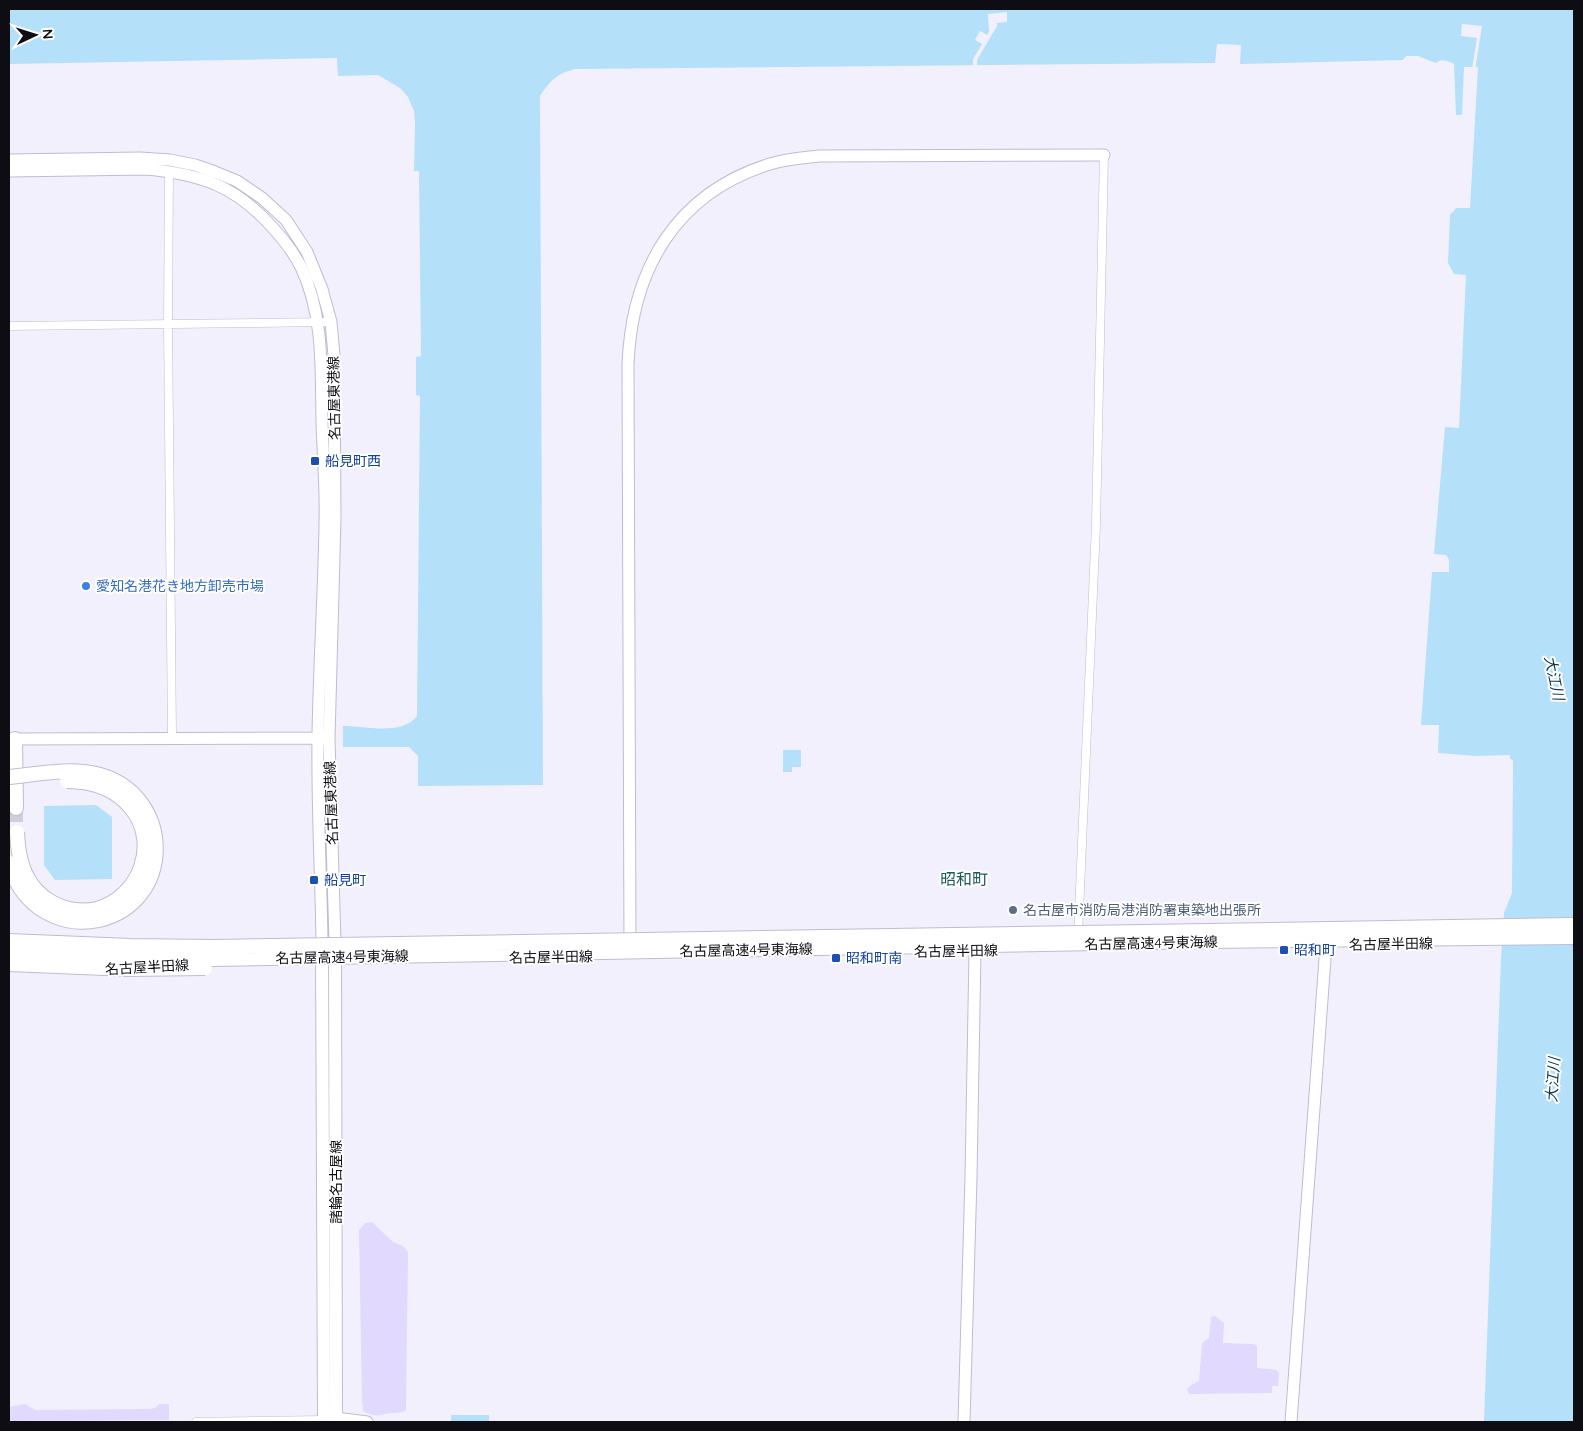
<svg xmlns="http://www.w3.org/2000/svg" width="1583" height="1431" viewBox="0 0 1583 1431" font-family="Quicksand,'Noto Sans JP',sans-serif">
<style>
.green{fill:#e1d9fe}
.water{fill:#b5e0f9}
.pier{fill:#f2f0fc}
.lines{fill:none;stroke-linecap:round;stroke-linejoin:round}
.highway-tunnel{stroke:#d0ced9;stroke-width:14;stroke-dasharray:14 7;stroke-linecap:butt}
.street-casing{stroke:#c0bcd0;stroke-width:9}
.secondary-casing{stroke:#c0bcd0;stroke-width:13}
.primary-casing{stroke:#c0bcd0;stroke-width:14}
.highway-casing{stroke:#c0bcd0;stroke-width:16}
.street{stroke:#fff;stroke-width:8}
.secondary{stroke:#fff;stroke-width:11}
.primary{stroke:#fff;stroke-width:12}
.highway{stroke:#fff;stroke-width:14}
.highway-bridge-casing{stroke:#c0bcd0;stroke-width:16;stroke-linecap:butt}
.highway-bridge{stroke:#fff;stroke-width:14}
.transit-dot{fill:#1a4fb4;stroke:#fff;stroke-width:2}
.shop-dot{fill:#3f7fe0;stroke:#fff;stroke-width:2}
.service-dot{fill:#5c6f8a;stroke:#fff;stroke-width:2}
.labels{text-anchor:middle;stroke-width:4;stroke-linejoin:round;paint-order:stroke}
.street-label{font-size:14px;fill:#0f0d14;stroke:#fff}
.transit-label{font-size:14px;fill:#164399;stroke:#fff;text-anchor:start}
.shop-label{font-size:14px;fill:#366cbe;stroke:#fff;text-anchor:start}
.service-label{font-size:14px;fill:#4e5e75;stroke:#fff;text-anchor:start}
.water-label{font-size:15px;font-style:italic;fill:#0c394f;stroke:#fff}
.quarter-label{font-size:16px;fill:#1e595a;stroke:#fff}
</style>
<rect width="100%" height="100%" fill="#f2f0fc"/>
<!-- green -->
<path class="green" d="M372 1222 393 1242 403 1246 408 1252 406 1410C399 1414 398 1412 391 1413 377 1415 377 1418 363 1411L362 1401 359 1230 365 1223Z
M1215 1316 1224 1323 1223 1343 1254 1344 1257 1346V1368L1276 1370 1279 1373 1278 1386H1272V1393L1189 1394 1187 1389 1191 1385 1199 1381 1202 1343 1209 1338 1211 1317Z
M25 1404 35 1410 150 1409 155 1408 159 1404H169V1420L9 1421V1407Z"/>
<!-- water -->
<path class="water" d="M9 9H1574V1422H1484L1501 958 1504 913 1512 893 1513 760 1510 759V755L1475 756 1438 753 1439 725H1421L1432 572H1449V560L1446 555 1434 554 1445 427 1459 428 1466 275 1454 274 1448 263 1450 215 1456 208H1470L1478 67H1464L1462 115H1456L1454 64C1448 61 1442 58 1436 63L1418 56H1406L1403 60 1240 64 1241 45 1217 44 1215 63 575 69C556 74 551 80 540 96L543 785 418 786V756L409 747H343V726C366 726 402 736 417 716L420 396 416 395V357L421 356 419 171H414L415 123 414 111 408 97 400 88 378 75 338 76 337 58 9 64Z
M783 750H801V767H792V772H783Z
M96 805 112 817V879L55 880 44 865V806Z
M451 1415H489V1422H451Z"/>
<!-- pier -->
<path class="pier" d="M1007 12V22L997 23V26L977 60V68H973V59L982 44 975 40 980 31 987 35 989 32 988 14Z
M1462 24 1482 26 1475 70 1472 69 1477 38 1461 36Z"/>
<g class="lines">
<!-- highway-tunnel -->
<path class="highway-tunnel" d="M16 808V823"/>
<!-- street casing -->
<g class="street-casing">
<path id="street" d="M169 171 168 324 172 738
M9 326 331 322
M1078 935 1096 524 1104 155
M196 1422 324 1420"/>
</g>
<!-- secondary casing -->
<g class="secondary-casing">
<path id="secondary" d="M9 160 140 158 170 160 195 165 215 172 237 181 262 198 286 220 307 252 322 289 331 322 334 355 335 519 329 738 335 942
M9 171 146 169C201 174 236 186 273 228 283 239 294 253 301 267 324 315 321 370 322 422 323 455 326 489 325 522 324 594 319 665 318 737 317 805 321 874 322 942
M9 739 324 738
M630 949 628 364C632 269 676 193 770 164 786 159 802 158 819 156L1104 155
M329 1419 336 1418 367 1422
M964 1422 971 1177 975 951
M1291 1422 1326 945"/>
</g>
<!-- primary casing -->
<g class="primary-casing">
<path id="primary" d="M322 947 324 1422
M335 947 336 1422"/>
</g>
<!-- highway casing -->
<g class="highway-casing">
<path id="highway" d="M15 739 16 808"/>
</g>
<!-- street -->
<use href="#street" class="street"/>
<!-- secondary -->
<use href="#secondary" class="secondary"/>
<!-- primary -->
<use href="#primary" class="primary"/>
<!-- highway -->
<use href="#highway" class="highway"/>
<!-- highway-bridge casing -->
<g class="highway-bridge-casing">
<path id="highway-bridge" d="M9 777C38 774 71 767 100 775 174 796 175 902 99 920 84 923 68 922 54 916 31 906 16 887 9 863
M17 832C18 861 25 888 53 903 66 910 82 912 97 909 140 897 160 843 131 808 115 788 91 781 67 781
M9 941 130 946 213 947 1574 925
M9 953 129 959H213L1208 941 1574 937
M9 964 129 969 205 968"/>
</g>
<!-- highway-bridge -->
<use href="#highway-bridge" class="highway-bridge"/>
</g>
<!-- markers -->
<g class="transit-dot">
<rect x="310" y="456" width="10" height="10" rx="2.5"/>
<rect x="309" y="875" width="10" height="10" rx="2.5"/>
<rect x="1279" y="945" width="10" height="10" rx="2.5"/>
<rect x="831" y="953" width="10" height="10" rx="2.5"/>
</g>
<circle class="shop-dot" cx="86" cy="586" r="5"/>
<circle class="service-dot" cx="1013" cy="910" r="5"/>
<g class="labels">
<!-- street labels -->
<g class="street-label">
<text transform="translate(334 398) rotate(-91)" y="5">名古屋東港線</text>
<text transform="translate(331 803) rotate(-92)" y="5">名古屋東港線</text>
<text transform="translate(1151 943) rotate(-1)" y="5">名古屋高速4号東海線</text>
<text transform="translate(1391 944) rotate(-1)" y="5">名古屋半田線</text>
<text transform="translate(746 950) rotate(-1)" y="5">名古屋高速4号東海線</text>
<text transform="translate(956 951) rotate(-1)" y="5">名古屋半田線</text>
<text transform="translate(342 957) rotate(-1)" y="5">名古屋高速4号東海線</text>
<text transform="translate(551 957) rotate(-1)" y="5">名古屋半田線</text>
<text transform="translate(147 967) rotate(-3)" y="5">名古屋半田線</text>
<text transform="translate(336 1182) rotate(-90)" y="5">諸輪名古屋線</text>
</g>
<!-- transit labels -->
<g class="transit-label">
<text x="325" y="466">船見町西</text>
<text x="324" y="885">船見町</text>
<text x="1294" y="955">昭和町</text>
<text x="846" y="963">昭和町南</text>
</g>
<!-- shop labels -->
<g class="shop-label">
<text x="96" y="591">愛知名港花き地方卸売市場</text>
</g>
<!-- service labels -->
<g class="service-label">
<text x="1023" y="915">名古屋市消防局港消防署東築地出張所</text>
</g>
<!-- water labels -->
<g class="water-label">
<text transform="translate(1554 678) rotate(78)" y="5">大江川</text>
<text transform="translate(1553 1080) rotate(-86)" y="5">大江川</text>
</g>
<!-- quarter labels -->
<g class="quarter-label">
<text x="964" y="885">昭和町</text>
</g>
</g>
<!-- border -->
<rect width="1583" height="1431" fill="none" stroke="#0f0d14" stroke-width="20"/>
<!-- north arrow -->
<g transform="translate(35 35) rotate(86)" stroke="#ffffff" stroke-width="4" paint-order="stroke">
<path d="M0-4L9 19L0 12L-9 19Z" fill="#0f0d14"/>
<text y="-8" font-size="14" font-weight="bold" text-anchor="middle" fill="#0f0d14">N</text>
</g>
</svg>
